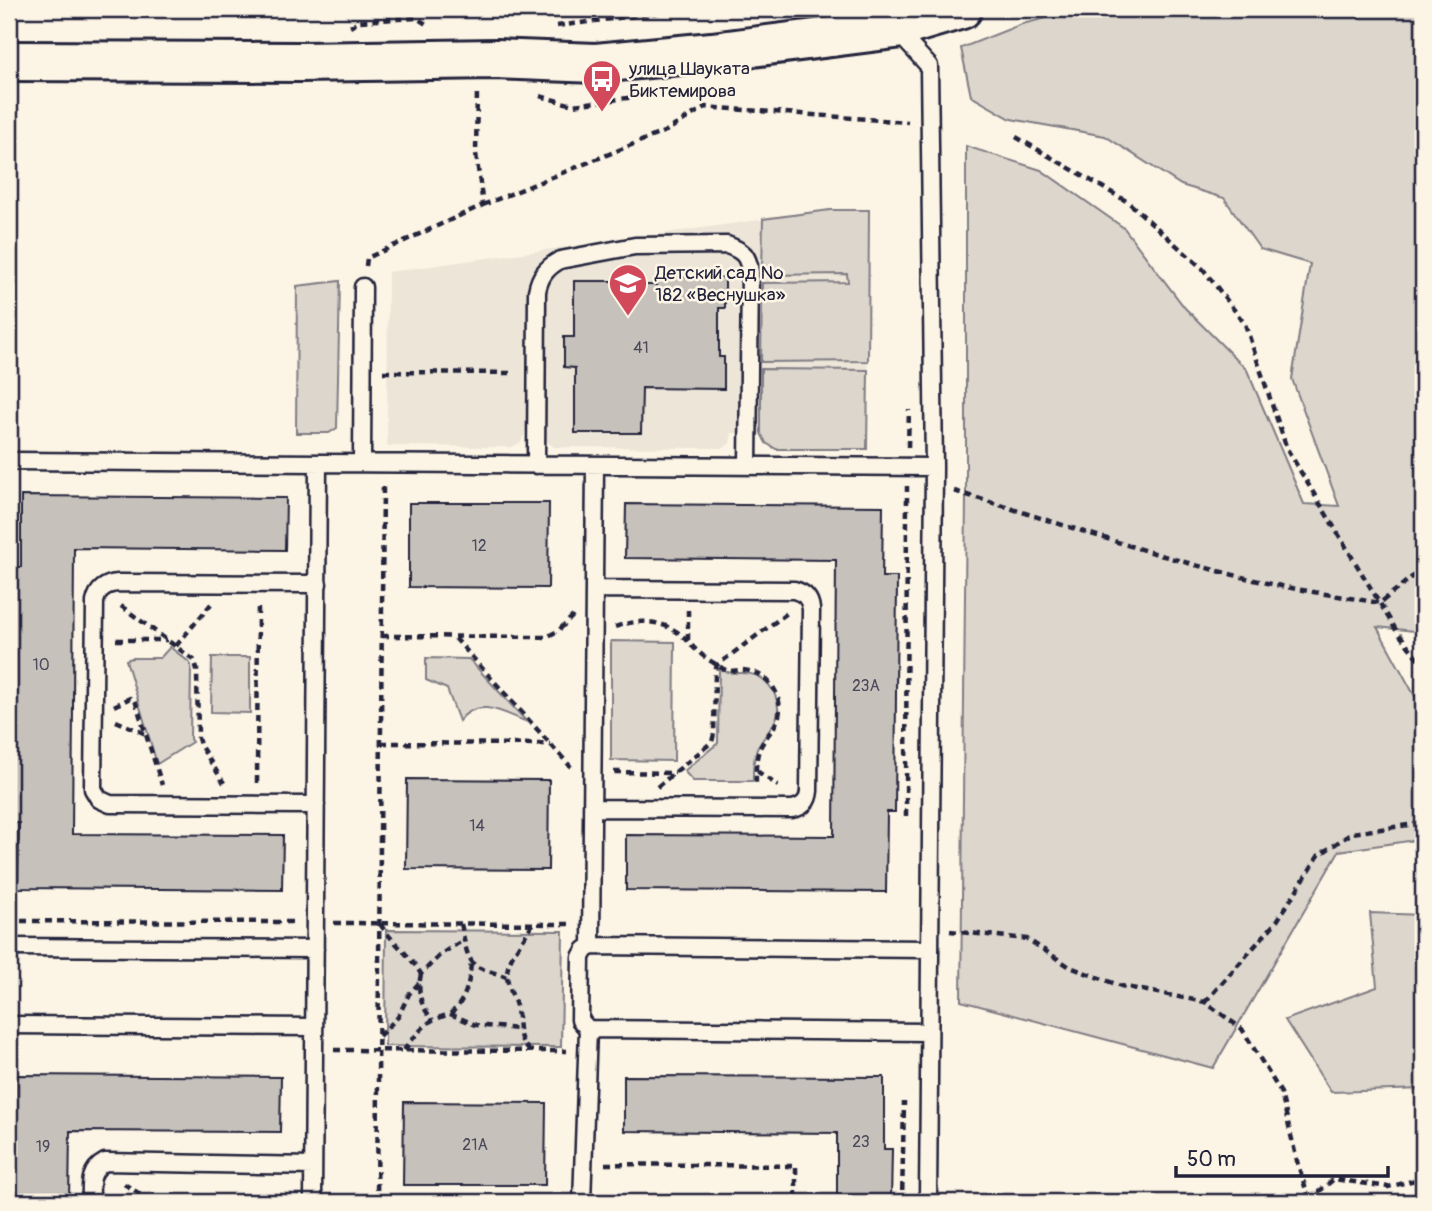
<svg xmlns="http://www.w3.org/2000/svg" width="1432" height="1211" viewBox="0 0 1432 1211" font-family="Pangolin,sans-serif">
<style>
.built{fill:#ece5d8}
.green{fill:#dcd6cc;stroke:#7f7c84;stroke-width:2}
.building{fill:#c6c1bb;stroke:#22223b;stroke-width:2}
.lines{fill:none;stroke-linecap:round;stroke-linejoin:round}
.lane-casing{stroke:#22223b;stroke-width:21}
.secondary-casing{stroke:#22223b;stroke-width:44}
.path{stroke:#22223b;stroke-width:4.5;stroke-dasharray:7 5;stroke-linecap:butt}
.lane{stroke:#fcf5e5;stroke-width:16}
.secondary{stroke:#fcf5e5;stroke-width:38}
.labels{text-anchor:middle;stroke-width:5;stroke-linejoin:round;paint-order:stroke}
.number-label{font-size:16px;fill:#4b4a5b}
.poi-label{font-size:19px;fill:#22223b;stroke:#fcf5e5;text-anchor:start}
</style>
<rect width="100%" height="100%" fill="#fcf5e5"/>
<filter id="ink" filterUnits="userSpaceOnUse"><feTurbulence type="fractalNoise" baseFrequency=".0143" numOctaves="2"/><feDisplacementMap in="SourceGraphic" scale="14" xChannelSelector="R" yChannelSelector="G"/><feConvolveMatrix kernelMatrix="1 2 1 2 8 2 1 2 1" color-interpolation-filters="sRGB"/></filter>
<g filter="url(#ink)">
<!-- built -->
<path class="built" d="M830 210H869L867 449H776L766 443 760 433H732L730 443 724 448 554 447 544 439 541 429 527 428 521 442 512 447 387 446 388 272Z"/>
<!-- green -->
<path class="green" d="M1083 9H1423V632L1377 627 1423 711V839L1339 851 1213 1068 961 1001 966 495V146L1041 170 1124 228 1185 308 1247 370 1304 504 1339 506 1292 379 1310 264 1260 249 1224 198 1181 185 1105 136 1011 119 971 96 961 48 1022 24Z
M830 210H869L868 361 761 362 762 283 848 282 847 274 762 275 763 219Z
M340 281 337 428 329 433H296L297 286Z
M761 369 868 370 867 449H776L766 443 761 433Z
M611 641 675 642 674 761 611 760Z
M170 647 189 662 191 665 190 739 192 742 157 764 126 660 132 658H160Z
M212 657H250V713L211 712Z
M426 658 469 659 527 722C504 713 478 696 459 721L447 689 426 680Z
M719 669C732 677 747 669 761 678 774 686 783 707 775 721 770 731 762 739 757 749 753 760 753 770 753 781H693L684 771 718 743Z
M1370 913 1423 915V1089L1331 1092 1285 1020 1377 987Z
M386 930 563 931 561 1047 385 1046Z"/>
<!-- building -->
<path class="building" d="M656 277H725V308H719V357H724V389L642 388 641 433H575V368L564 367V337H574V281H643V285H656Z
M21 496 286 498 285 550 74 548 73 707 72 834 283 835 282 890 18 888 19 823 9 822 10 567H21Z
M409 503H549L548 588 409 587Z
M626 504 883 506 882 577H897L895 812H887L886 892 626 890V835L834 836 836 560 625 558Z
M407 779 549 780 548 870 406 869Z
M16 1075 281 1077 280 1132 70 1131 69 1202H9V1159H16Z
M624 1076 884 1077V1149H892L891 1202H837V1133L624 1131Z
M404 1102 546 1103 545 1185H403Z"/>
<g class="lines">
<!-- lane casing -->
<g class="lane-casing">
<path id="lane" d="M854 9 895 29 929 66 934 467 928 1202
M9 461 934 467
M362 463 363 287
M536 465 537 291C540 276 546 268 560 260L635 246 727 245C743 251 748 255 750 272L748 466
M316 805 110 804 99 799 93 789 95 602C98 589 105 584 118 583L318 584
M592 808 792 809C803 807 808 802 809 791L811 609C810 599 805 593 794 590L594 589
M591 946 595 465
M9 947 315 949
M9 1025 314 1027
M929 1032 588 1029 580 1020 581 957 585 950 591 946 930 949
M91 1202C91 1186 88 1171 105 1162L313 1166
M313 1202 318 463
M582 1202 588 1029"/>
</g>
<!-- secondary casing -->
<g class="secondary-casing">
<path id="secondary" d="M9 61 300 62 496 59 596 63 712 52 895 29 962 9"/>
</g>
<!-- path -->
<path class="path" d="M402 9 410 18
M557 26 688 9
M350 27 360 21 417 18 429 26
M540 96 573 105 635 97 640 93
M1016 137 1128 202 1203 269 1245 324 1287 449 1396 630 1423 665
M483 205 666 131 705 107 908 122
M366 266 367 258 483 205 476 154 477 90
M383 372 515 373
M908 447 909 410
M954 491C1057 522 1158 558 1263 582 1301 591 1341 596 1380 603L1423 568
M121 606 194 660 197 669 198 738 200 745 224 783
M615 627C639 618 665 620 685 638 690 643 694 649 700 653 706 659 714 663 722 668 729 673 734 670 742 670 761 671 776 684 779 702 784 723 766 733 759 750 755 762 756 774 756 787
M382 636 546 637 558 631 573 616
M455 638 571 767
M116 640H167
M688 640V610
M176 646 211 604
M114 706 130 698 135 700 162 785
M116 721 146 734
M381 743 550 744
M757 771 778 786
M614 772 675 773
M257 783 258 603
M657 787 712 742 714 734 715 672 717 665 790 611
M906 816 907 486
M9 921 293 922
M334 923 570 924
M380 924C392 942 410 955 421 974L441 954 465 939
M461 924C465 938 464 961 480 968 488 972 498 973 506 977
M950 931 1027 939 1070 967 1121 986 1205 1002 1242 1029 1281 1093 1298 1165 1310 1202
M421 974C417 992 420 1006 433 1020
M1205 1002 1277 921 1319 855 1352 833 1423 823
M450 1014 476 1025 518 1029
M379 1036 398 1017 409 994 419 983
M334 1050 567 1051
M404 1050C412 1040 420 1029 431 1021 437 1017 445 1017 451 1013 466 1001 470 980 471 962
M530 1051C516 1039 520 1026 517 1010 514 995 504 983 508 967 511 953 525 939 532 924
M605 1164 796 1166V1202
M124 1184 153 1202
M1309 1200 1334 1179 1388 1187 1423 1178
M377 1202 383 485
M902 1202 904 1102"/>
<!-- lane -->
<use href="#lane" class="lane"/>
<!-- secondary -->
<use href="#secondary" class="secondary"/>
</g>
</g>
<!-- icons -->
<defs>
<g id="bus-pin" transform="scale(2.0125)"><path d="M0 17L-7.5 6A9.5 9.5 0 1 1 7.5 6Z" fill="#d1495b" stroke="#fcf5e5"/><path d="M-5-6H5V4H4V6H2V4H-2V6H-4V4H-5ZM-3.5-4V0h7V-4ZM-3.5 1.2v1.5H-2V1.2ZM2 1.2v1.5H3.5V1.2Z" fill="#fff"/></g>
<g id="school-pin" transform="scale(2.0125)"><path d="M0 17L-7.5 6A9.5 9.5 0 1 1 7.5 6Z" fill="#d1495b" stroke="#fcf5e5"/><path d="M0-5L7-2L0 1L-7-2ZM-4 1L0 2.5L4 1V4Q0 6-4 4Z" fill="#fff"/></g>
</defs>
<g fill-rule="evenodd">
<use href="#bus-pin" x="602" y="79"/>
<use href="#school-pin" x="628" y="283"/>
</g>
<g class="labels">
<!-- number labels -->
<g class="number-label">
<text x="641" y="353">41</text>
<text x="479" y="551">12</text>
<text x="41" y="670">10</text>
<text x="866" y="691">23А</text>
<text x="477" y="831">14</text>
<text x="861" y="1147">23</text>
<text x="475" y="1150">21А</text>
<text x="43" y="1152">19</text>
</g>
<!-- poi labels -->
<g class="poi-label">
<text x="629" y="75">улица Шауката<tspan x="629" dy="22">Биктемирова</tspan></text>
<text x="655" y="279">Детский сад №<tspan x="655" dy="22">182 «Веснушка»</tspan></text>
</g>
</g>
<!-- margin -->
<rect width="1432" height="1211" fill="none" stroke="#fcf5e5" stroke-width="35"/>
<rect x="18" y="18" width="1397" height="1176" fill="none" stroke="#22223b" stroke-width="2.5" filter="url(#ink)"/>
<!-- scale -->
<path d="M1176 1166v10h212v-10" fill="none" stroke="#22223b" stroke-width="3.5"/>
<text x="1187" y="1166" font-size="21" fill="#22223b" stroke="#fcf5e5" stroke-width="5" paint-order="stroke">50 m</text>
</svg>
